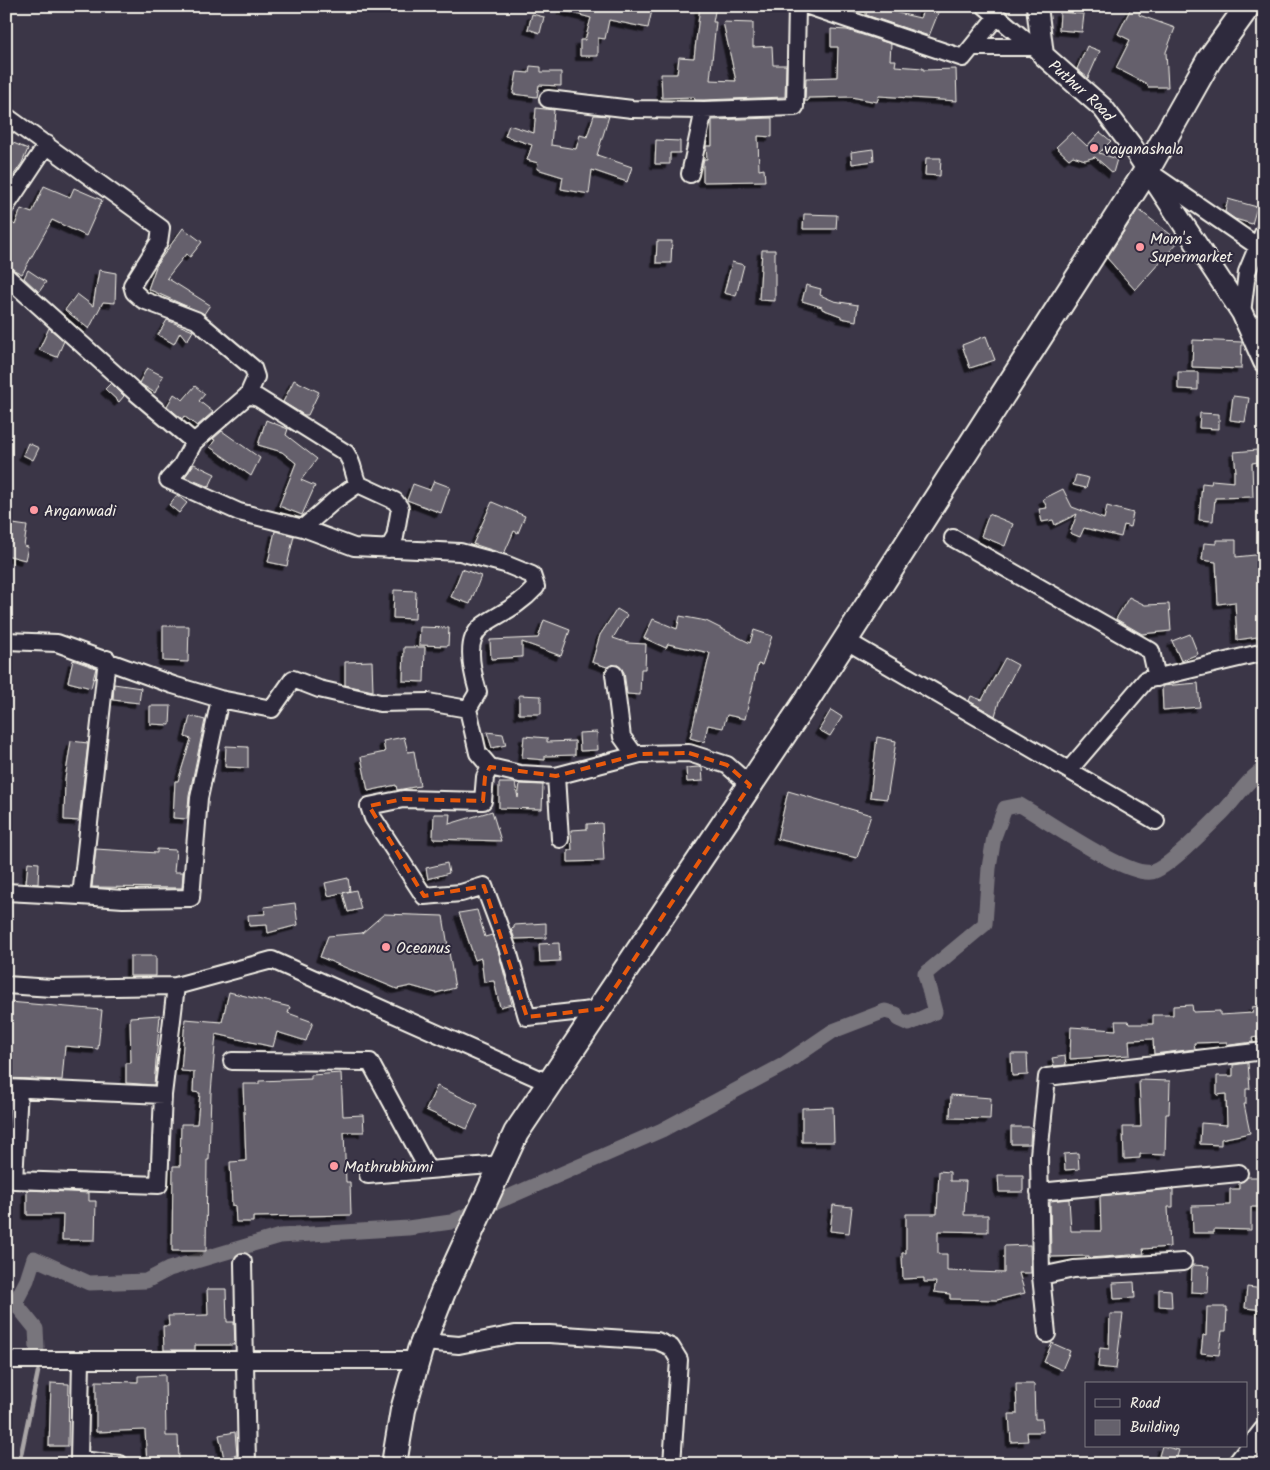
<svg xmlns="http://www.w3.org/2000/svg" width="1270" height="1470" viewBox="0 0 1270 1470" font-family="Kalam,sans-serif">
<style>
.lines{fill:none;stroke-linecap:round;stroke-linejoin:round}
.stream{stroke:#aaa6a7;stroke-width:4.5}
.canal{stroke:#78747b;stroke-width:15}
.building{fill:#65616c;stroke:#f4f1e8;filter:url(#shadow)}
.minor-casing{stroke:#f4f1e8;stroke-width:20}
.tertiary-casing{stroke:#f4f1e8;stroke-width:24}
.secondary-casing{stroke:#f4f1e8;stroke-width:28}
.minor{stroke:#2f2a3d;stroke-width:16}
.tertiary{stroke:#2f2a3d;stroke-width:20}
.secondary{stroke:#2f2a3d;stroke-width:24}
.marked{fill:none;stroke:#e8590c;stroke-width:4;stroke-dasharray:10 6;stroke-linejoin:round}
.poi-dot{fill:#ff9aa2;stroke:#2f2a3d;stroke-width:2}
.labels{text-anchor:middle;stroke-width:4;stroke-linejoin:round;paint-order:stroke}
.street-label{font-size:16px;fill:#f4f1e8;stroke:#2f2a3d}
.poi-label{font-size:16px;fill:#f4f1e8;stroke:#2f2a3d;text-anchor:start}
</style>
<defs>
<filter id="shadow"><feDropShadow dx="-4.5" dy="4.5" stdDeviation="0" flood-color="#0009"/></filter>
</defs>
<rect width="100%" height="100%" fill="#3b3647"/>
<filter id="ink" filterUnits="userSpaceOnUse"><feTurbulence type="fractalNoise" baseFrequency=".02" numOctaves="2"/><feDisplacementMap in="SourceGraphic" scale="10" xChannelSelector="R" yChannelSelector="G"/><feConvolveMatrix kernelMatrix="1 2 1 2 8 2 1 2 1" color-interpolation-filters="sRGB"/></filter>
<g filter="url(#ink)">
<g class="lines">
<!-- stream -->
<path class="stream" d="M19 1464 38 1372"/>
<!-- canal -->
<path class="canal" d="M37 1348 36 1329 15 1303 27 1280 34 1258 89 1283 146 1281 169 1269 280 1236 408 1228 451 1222 662 1130 783 1065 833 1031 885 1011 896 1014 898 1019 909 1024 935 1012 925 974 985 924 989 868 994 837 1005 808 1020 805C1045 819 1126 877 1152 872 1168 868 1206 829 1219 816 1234 802 1246 780 1264 769"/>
</g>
<!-- building -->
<path class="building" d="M562 6H653L648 28 609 20 605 39 598 38V56H580V40H585L591 18 562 10Z
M700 6H716L713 22H716L710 80 736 81 723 22 753 23V47L772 46 773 65H786L785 97 704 100H695L694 97 662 98 661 74H677L679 57 694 58Z
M867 6 920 18 925 6H941L929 36 866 15Z
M1132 6H1140L1139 15 1175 28 1166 52 1168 87H1148L1147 84 1116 68 1130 40 1118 34Z
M1060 12 1084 14 1082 32 1059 30Z
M532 14 544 17 540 33 528 29Z
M831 29 847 30 891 44 890 60H896L895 66 923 68V70L956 69 957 101 879 96 877 102 851 97 808 98V101H805L806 78 837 77 838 47H831Z
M1087 46 1100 51 1088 78 1077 69Z
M530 66 541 67V72H561V86L539 85 537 97 513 94 517 72 529 73Z
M536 108 554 110 551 145 576 149 580 135 587 137 594 115 609 116 597 155 632 167 627 182 592 170 589 194 561 189 563 177 537 169 538 163 527 160 532 145 505 136 509 125 534 133Z
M772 118V137L758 136 759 170 764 169 765 181 703 182V163L704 159H707L706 146H712V120Z
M1072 132 1087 146 1100 132 1111 141 1099 153 1117 159 1113 173 1095 157 1085 160 1073 156 1069 159 1056 147Z
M6 140 28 149 22 163 6 186Z
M656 140 680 141V153H670V164H655Z
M873 149 874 161 852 164 851 152Z
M926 158H941L940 176 925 175Z
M44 186 70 197 74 188 102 200 86 236 52 220 22 274 6 266V231L11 222 15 225 21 209 32 213Z
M1228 199 1257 207 1252 224 1235 219 1225 212Z
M1138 209 1179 241 1135 290 1107 258Z
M804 214 837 215 836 229H803Z
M183 228 202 242 190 257 186 254 167 278 210 305 204 314 148 289 157 264Z
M657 241H672L671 263H656Z
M762 250H775V301L759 300Z
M732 262 744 265 736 296 724 293Z
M28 270 46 282 39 292 24 278Z
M99 270 116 273 115 303 103 302 89 329 65 310 77 294 93 306Z
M806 285 821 289 820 295 834 301 858 305 856 321 841 318V316L822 309V307L802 301Z
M167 320 193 331 187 341 180 332 174 344 158 335Z
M49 328 64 341 57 357 39 350Z
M986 336 995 360 970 368 962 345Z
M1193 340 1242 342 1241 369 1192 367Z
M147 368 163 376 155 393 139 383Z
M1178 372H1198V390L1178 389Z
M294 380 319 392 308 415H304L283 402Z
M111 383 124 396 119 402 105 389Z
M195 386 205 394 199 401 213 412 197 426 184 416 182 419 167 406 174 394 183 400Z
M1233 396 1249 398 1245 422 1230 420Z
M1200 413 1219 414V429L1199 428Z
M266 420 288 429 286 435 317 459 301 480 315 486 302 515 279 506 296 463 282 452 258 445Z
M222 431 260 458 251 476 210 447 215 440 213 439Z
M28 443 39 448 33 460 23 455Z
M1257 450 1258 462 1252 463 1253 497 1215 498 1213 521 1199 520 1202 483 1211 484 1212 480 1234 482V471H1236L1234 452Z
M194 464 215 474 209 487 185 477Z
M1076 475 1089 478 1086 488 1073 485Z
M434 481 450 487 441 513 407 500 413 484 430 490Z
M1063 489 1072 507 1104 519 1107 506 1133 513 1130 527 1124 525 1121 537 1084 528 1080 537 1070 533 1077 514 1055 525 1053 520 1042 522 1039 509 1047 508 1043 499Z
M177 495 187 503 179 513 169 505Z
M492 502 525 516 518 533 514 531 504 554 473 544Z
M989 514 1013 524 1005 546 981 536Z
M6 523 27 526 24 546 28 547 25 560 6 555Z
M275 531 294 536 287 566 268 562Z
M1216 540H1236V557L1264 554V636L1237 640 1235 602 1218 604 1216 562 1202 560 1204 543 1216 544Z
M462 569 481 576 470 604 451 597Z
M394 590 416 591 415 619 393 618Z
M1129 597 1145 605 1169 604 1171 631 1142 634 1116 619Z
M617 609 627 615 613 638 628 643 646 644 645 669H641L640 695 627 694 624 672 618 665 607 667 592 662 600 635Z
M680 616 706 621 750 643 754 630 772 636 762 665 758 664 745 719 727 715 723 728 708 725 704 742 690 738 710 653 668 644 666 648 644 638 653 619 677 629Z
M544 620 570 630 561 656 522 642V657L491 659 490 640 538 638Z
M163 626H189L188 662 163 661Z
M420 627 449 628 448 646 419 645Z
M1190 634 1198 654 1181 661 1172 641Z
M404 647H425L424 682 403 681Z
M1005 658 1018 665 999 702 995 716 969 701 971 696 982 700Z
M73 660 96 668 91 688 68 682Z
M372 661 373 691 345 685V662Z
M1198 683 1200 707 1163 710 1162 686Z
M114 684 141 688 139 703 113 700Z
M519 695 541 696V714H519Z
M150 706H171L170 725 150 724Z
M831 710 842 717 830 736 819 730Z
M190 716 205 720 189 796 187 819 173 818 175 781H178L191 739 185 737Z
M487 732 503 734 506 745 492 748Z
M597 732 598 750 580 751 579 733Z
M524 736 547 738V742L575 741V755L545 756V760L522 758Z
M404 737 408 752 414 751 420 786 397 790 396 785 368 791 361 757 385 752 383 741Z
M877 737 896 741 887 799 870 797Z
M71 741 88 743 79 821 64 820 65 779Z
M226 746 248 747V768L225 767Z
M699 767 702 768 703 781 687 782 686 768Z
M499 783H515L518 798 520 784 543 785 542 809 499 808Z
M788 791 871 815 857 858 777 839Z
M492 811 501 841 433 839 434 814H450L449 824Z
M602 823 604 861 568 862V850H572L571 830 587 829V824Z
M96 849 157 853V849L176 850 174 872H183L182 888 92 887Z
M28 862 39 863 38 884 26 883Z
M447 863 449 873 428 879 426 868Z
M348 878 350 891 328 896 325 883Z
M356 890 361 909 348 912 343 893Z
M295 903 298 925 268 933 267 925 249 926 248 915 265 914 264 907Z
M477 910 485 937 492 935 498 950 512 1004 500 1007 494 981 484 982 481 958 475 960 459 913Z
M384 914 443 916 455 988 436 993 411 986 397 989 320 957 328 936 362 933Z
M546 923V938L515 939 511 929 514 928V925Z
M559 943 560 961 540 962 539 944Z
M130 956H156V976H130Z
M229 992 290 1007 288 1013 313 1022 306 1041 277 1032 273 1047 216 1034 211 1093 209 1160H207L206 1251H172L173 1166H180L181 1124H197L200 1093 193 1092 194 1072 181 1071 185 1019 222 1022Z
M9 1002 102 1010 98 1049 65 1046 62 1080 6 1078V1014Z
M1192 1005 1193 1012 1220 1011V1015L1253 1013 1252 1007 1264 1005V1040H1257V1037L1252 1038 1253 1042 1230 1045H1227V1042L1194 1043 1195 1049 1154 1054 1153 1039 1129 1040 1130 1055 1070 1059 1071 1027 1116 1030 1115 1021H1128L1129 1024H1153V1015H1173V1006Z
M160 1015 154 1085 126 1083V1063H131L130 1017Z
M1011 1054H1027L1028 1075 1012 1076Z
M1065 1056 1066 1065 1054 1066 1052 1058Z
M1248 1063 1250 1089H1246V1104H1244L1250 1133 1221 1139V1145L1200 1144 1201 1123 1227 1125 1226 1094 1217 1095V1076H1233V1065Z
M341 1073 343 1116 363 1115 364 1132H344L346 1182H350L351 1215 253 1217V1222H236L235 1205 232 1206 230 1162 246 1161 243 1084H259V1081L311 1079V1075Z
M1139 1080 1170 1081 1169 1114H1166L1165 1155 1140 1154V1158L1124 1159 1123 1127H1141Z
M437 1086 478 1105 467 1129 426 1110Z
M951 1095 991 1098 990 1119 950 1118Z
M833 1107 834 1142H802V1108Z
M1011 1127H1031L1030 1144H1011Z
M1078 1153 1079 1169 1065 1170 1064 1154Z
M939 1171 950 1172V1181H966L964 1215H988V1232L938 1231V1254H947V1271L1004 1273V1246L1030 1245 1031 1273H1019L1025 1293 997 1300 950 1299V1294L934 1292 936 1282H924V1278L903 1279 902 1253H906V1214H937Z
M998 1175H1023V1192H999Z
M1248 1177H1264V1207H1251V1230L1214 1229V1233H1193L1192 1206 1230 1205V1189H1239V1183Z
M1173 1189V1207H1168L1170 1247 1143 1249 1144 1254 1089 1258V1256L1051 1257 1050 1201 1069 1199 1071 1231H1101L1100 1196Z
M27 1190 89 1193V1201H96L95 1240H62L63 1215H27Z
M833 1205 852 1207 849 1233 830 1231Z
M1192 1265 1209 1266 1208 1293 1191 1292Z
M1134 1282 1135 1298 1114 1299 1113 1283Z
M1247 1287 1264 1289V1310L1245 1308Z
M207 1289H226L227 1322H234L235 1345H195V1350H164L163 1326H169L168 1316 208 1315Z
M1159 1289 1171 1290 1172 1307 1159 1306Z
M1207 1307H1227L1226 1331H1222L1219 1355 1201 1353 1203 1335 1206 1336Z
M1110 1314H1123L1116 1369 1098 1367 1100 1348 1109 1349Z
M1052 1343 1070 1351 1062 1370 1044 1362Z
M165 1375 166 1436H178L179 1460 174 1461V1464H147L145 1430 96 1432V1381L138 1382V1376Z
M51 1383 69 1384 68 1446H49Z
M1016 1384H1034L1035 1419H1042L1043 1432H1027L1028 1441 1011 1442 1009 1414H1017Z
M235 1432 237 1455 224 1458 219 1435Z
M1162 1446 1179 1450 1176 1460 1159 1456Z"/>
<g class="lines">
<!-- minor casing -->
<g class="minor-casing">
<path id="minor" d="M808 6 963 58 997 16
M985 6 1043 55
M972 47H1033
M548 99 632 109 704 110
M6 116 161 228 159 242 132 285 134 292 143 300 196 320 253 368 256 377 248 395
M1151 173 1257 246 1264 247
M690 174 704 110 795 107 797 6
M6 206 47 144
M6 276 135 392 194 442 248 395 258 398 346 453C355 467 352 472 358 484L395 501 400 508 395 537 388 549
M1242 313 1247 272 1264 231
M1248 326 1264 323
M194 442 181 466 168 480 239 512 303 528
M358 484 334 501 303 528 354 547 460 552 505 564 532 575 536 587C495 632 454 610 478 692L468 709
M953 538 1151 651 1157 678
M845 640 1156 821
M6 641 57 643 173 685 220 699 272 709 293 679 319 689 380 703 428 702 468 709 478 753 490 767 520 774 556 776 640 754 689 753 727 765 753 788
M107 659 81 896 123 899 191 898 199 798 220 699
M614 674 622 737 635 755
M490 767 485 777 483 801 403 799 369 806 373 818 424 896 461 893 484 886 507 947 527 1017 601 1009
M1069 770 1146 680 1264 652
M556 776 560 839
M6 892 81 896
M6 985 52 988 176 986 272 960 551 1084
M232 1061 370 1062 428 1170
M6 1088 163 1095 176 986
M19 1089 14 1180 159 1185 163 1095
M368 1175 502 1164
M1039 1192 1239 1173
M243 1262 247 1464
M1041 1276 1074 1269 1183 1262
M1047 1334 1041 1276 1039 1155 1047 1077 1264 1051
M424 1342 459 1345 515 1334H549L657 1341 671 1347 679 1360 672 1464
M6 1360H81
M120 1464 79 1460 81 1360H417"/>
</g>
<!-- tertiary casing -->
<g class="tertiary-casing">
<g id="tertiary">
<path id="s1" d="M1037 6 1043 55 1103 108 1131 145 1242 313 1264 362"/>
<path d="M1238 1464 1264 1431"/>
</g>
</g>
<!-- secondary casing -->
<g class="secondary-casing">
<path id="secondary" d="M394 1464 403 1410 420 1350 443 1292 516 1133 805 703 1147 170 1209 60 1248 6"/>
</g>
<!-- minor -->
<use href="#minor" class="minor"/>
<!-- tertiary -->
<use href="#tertiary" class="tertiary"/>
<!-- secondary -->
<use href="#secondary" class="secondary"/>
</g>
</g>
<!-- marked area -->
<path class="marked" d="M689 753 727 765 750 785 601 1009 527 1017 484 886 424 896 369 806 403 799 483 801 485 777 490 767 556 776 640 754Z"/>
<!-- markers -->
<g class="poi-dot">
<circle cx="1094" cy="148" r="5"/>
<circle cx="1140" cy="247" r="5"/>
<circle cx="34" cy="510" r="5"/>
<circle cx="386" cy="947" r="5"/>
<circle cx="334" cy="1166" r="5"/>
</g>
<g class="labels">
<!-- street labels -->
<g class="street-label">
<text dy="6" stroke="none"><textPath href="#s1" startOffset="102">Puthur Road</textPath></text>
</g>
<!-- poi labels -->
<g class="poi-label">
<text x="1104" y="154">vayanashala</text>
<text x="1150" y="244">Mom's<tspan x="1150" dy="18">Supermarket</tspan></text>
<text x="44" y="516">Anganwadi</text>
<text x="396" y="953">Oceanus</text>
<text x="344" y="1172">Mathrubhumi</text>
</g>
</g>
<!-- margin -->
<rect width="1270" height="1470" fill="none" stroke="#2f2a3d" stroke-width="25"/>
<rect x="12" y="12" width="1245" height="1445" fill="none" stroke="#f4f1e8" stroke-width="2" filter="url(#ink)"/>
<!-- legend -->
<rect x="1085" y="1382" width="162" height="65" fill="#2f2a3d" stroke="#7e7a81"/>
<rect x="1095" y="1399" width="25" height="8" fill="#2f2a3d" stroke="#7e7a81"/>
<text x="1130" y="1408" font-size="15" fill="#f4f1e8">Road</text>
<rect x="1095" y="1420" width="25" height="15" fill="#65616c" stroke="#7e7a81"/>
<text x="1130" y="1432" font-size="15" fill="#f4f1e8">Building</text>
</svg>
